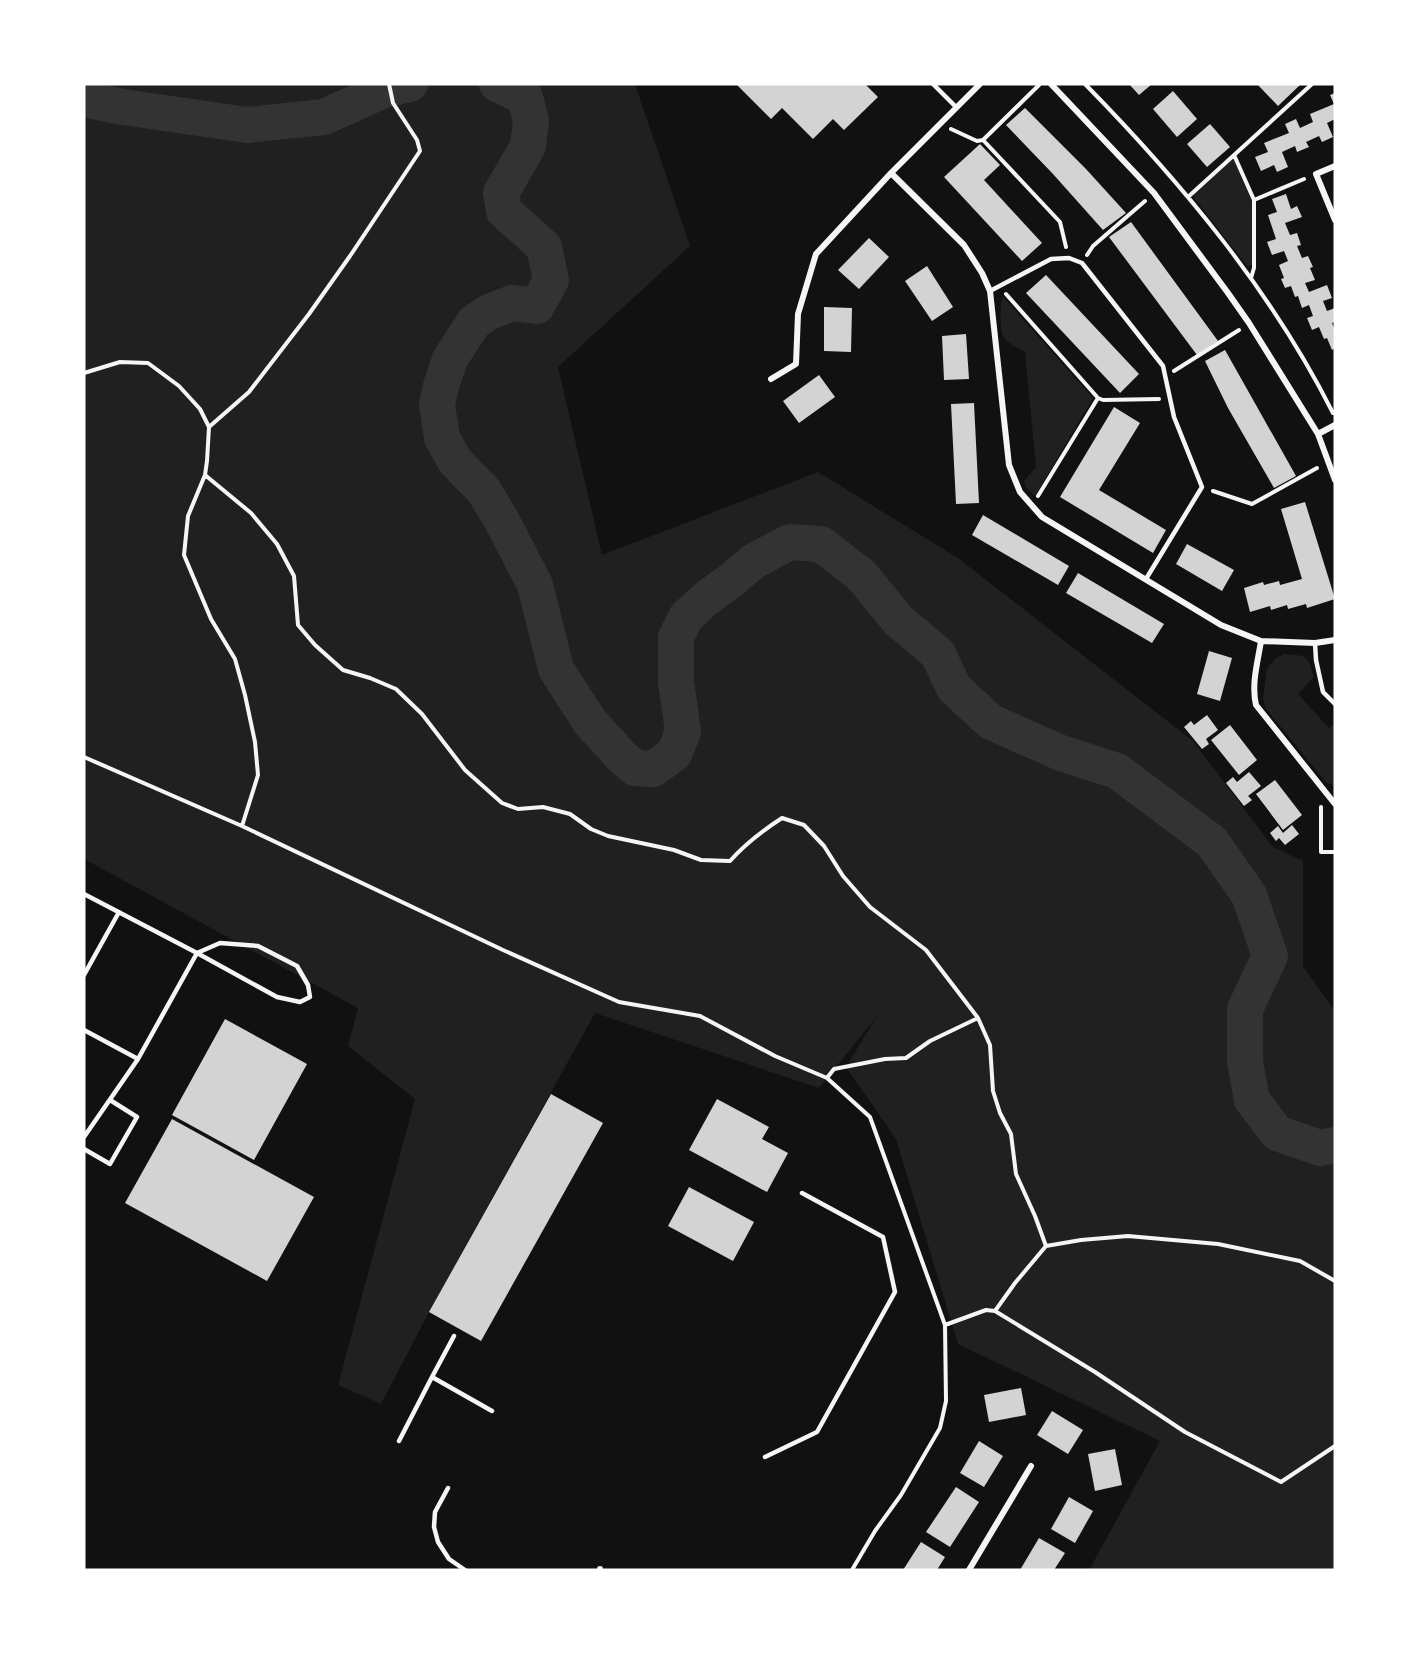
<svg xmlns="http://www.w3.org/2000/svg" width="1419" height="1654" viewBox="0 0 1419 1654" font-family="Raleway,sans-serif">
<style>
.green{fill:#202020}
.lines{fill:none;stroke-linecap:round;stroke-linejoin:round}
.river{stroke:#333;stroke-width:36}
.building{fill:#d3d3d3}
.path{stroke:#f5f5f5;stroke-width:4}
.service{stroke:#f5f5f5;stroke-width:4.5}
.minor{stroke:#f5f5f5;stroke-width:6}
</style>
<rect width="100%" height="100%" fill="#111"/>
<!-- green -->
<path class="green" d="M84 84H635L690 246 558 367 602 555 818 472 958 558 1193 741 1273 847 1303 861V966L1335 1011V1570H1089L1160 1441 958 1344 896 1139 846 1067 877 1016 819 1088 595 1013 429 1312 381 1404 338 1385 415 1099 348 1046 358 1008 84 859Z
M1233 158 1252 202V264L1248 267 1194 198V193Z
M1003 297 1093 398 1035 496 1026 487 1024 481 1036 467 1025 352C1019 348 1008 344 1004 338 999 330 1000 305 1003 297Z
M1284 654C1307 656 1307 654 1314 677L1298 694 1329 728 1335 723V786L1326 782 1266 709 1263 699 1267 669 1275 659Z"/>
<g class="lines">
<!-- river -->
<path class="river" d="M497 84 525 97 531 121 528 146 501 193 504 211 544 247 551 280 537 306 512 303 489 312 474 322 450 359 441 386 437 405 442 438 455 461 484 491 502 521 535 585 556 669 590 722 624 759 635 768 653 769 674 754 683 732 676 681V637L686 617 708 597 729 582 754 561 790 542 821 544 862 576 898 620 938 654 954 688 991 722 1061 753 1117 771 1212 842 1249 895 1270 956 1245 1009V1062L1252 1100 1277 1133 1320 1148 1335 1145
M84 99 123 107 247 125 324 117 384 90 410 84"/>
</g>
<!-- building -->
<path class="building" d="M736 84H865L878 97 844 130 833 119 813 139 782 108 771 119Z
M1129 84H1152L1139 95Z
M1257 84H1301L1278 106Z
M1173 91 1197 119 1177 137 1153 109Z
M1335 93V119L1327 123 1333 137 1322 142 1319 136 1306 142 1309 147 1297 152 1295 146 1282 152 1288 167 1277 172 1274 165 1261 171 1255 157 1268 152 1264 143 1289 133 1285 124 1296 119 1300 128 1313 122 1310 114 1334 104 1330 95Z
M1025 108 1086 169 1126 213 1103 230 1053 174 1006 125Z
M1210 124 1230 147 1207 167 1187 144Z
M980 144 1000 165 984 180 1042 243 1022 261 944 177Z
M1286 194 1291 209 1297 206 1302 217 1285 223 1290 235 1297 233 1301 245 1297 246 1302 258 1308 256 1313 267 1310 268 1315 280 1305 283 1309 292 1327 285 1332 298 1323 301 1327 311 1335 308V322L1332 323 1335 330V348L1332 350 1327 338 1324 339 1319 327 1312 330 1307 318 1313 316 1309 305 1302 308 1298 296 1295 297 1291 286 1285 288 1281 279 1284 278 1279 265 1288 261 1284 251 1272 255 1267 242 1276 239 1268 215 1277 212 1272 199Z
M1131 222 1218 341 1197 355 1109 237Z
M869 238 889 257 859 289 838 270Z
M927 266 953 307 932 321 905 281Z
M1046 275 1139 374 1120 393 1026 293Z
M824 307 852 308 851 352 824 351Z
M966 334 969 379 944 380 942 336Z
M1225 350 1296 476 1274 488 1228 408 1205 361Z
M819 375 835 397 799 423 783 401Z
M974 403 979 503 956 504 951 404Z
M1114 407 1140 423 1099 490 1166 530 1153 553 1060 497Z
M1305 502 1335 599 1307 608 1306 604 1288 609 1287 605 1271 610 1270 606 1250 612 1244 588 1263 582 1264 585 1279 581 1280 585 1302 579 1281 509Z
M983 515 1069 566 1058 585 972 535Z
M1187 544 1234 570 1222 591 1176 564Z
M1078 573 1164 624 1152 643 1066 593Z
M1209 651 1232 658 1220 701 1197 694Z
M1207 715 1218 730 1206 739 1209 744 1202 749 1184 727 1191 721 1194 725Z
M1230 725 1257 760 1239 775 1211 740Z
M1249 772 1261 786 1248 796 1252 800 1244 806 1226 783 1233 777 1237 782Z
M1275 780 1302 815 1283 830 1256 794Z
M1292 825 1299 834 1285 845 1279 838 1276 841 1270 833 1278 826 1283 833Z
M225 1019 307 1064 254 1160 172 1115Z
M551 1094 603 1123 481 1341 429 1312Z
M717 1099 769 1127 762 1139 788 1153 767 1192 689 1150Z
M172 1119 314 1197 267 1281 125 1203Z
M689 1187 754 1222 733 1261 668 1226Z
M1021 1388 1026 1415 989 1422 984 1395Z
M1052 1411 1083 1430 1068 1454 1037 1435Z
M979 1441 1003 1456 984 1487 960 1473Z
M1115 1449 1122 1485 1095 1491 1088 1454Z
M956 1487 979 1502 950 1547 926 1532Z
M1069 1497 1093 1511 1075 1543 1051 1529Z
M1039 1538 1065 1553 1054 1570H1020Z
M921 1542 945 1557 937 1570H903Z"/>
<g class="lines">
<!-- path -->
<path class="path" d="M1085 84C1181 182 1271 290 1333 413
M951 129 977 141 983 140 1060 222 1066 247
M983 140 1039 85
M1234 155 1254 200V268L1251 278
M1188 197 1312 84
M1254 200 1304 179
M1087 255 1093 246 1145 201
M1006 294 1098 398 1038 496
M1174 371 1239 330
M84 373 120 362 148 363 179 386 200 409 209 427 207 461 205 475 188 516 184 555 211 619 235 659 245 695 255 742 258 775 242 826
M1098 398 1103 400 1159 399
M209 427 249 392 309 314 350 256 420 151 417 140 393 103 389 84
M205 475 251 513 277 544 294 576 298 625 315 645 343 670 370 678 396 689 422 714 465 770 502 803 518 809 543 807 570 814 591 829 608 836 674 850 701 860 730 861C746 843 762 831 782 818L804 825 824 846 843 876 870 907 926 950 978 1018 990 1045 993 1091 1000 1113 1011 1134 1016 1174 1035 1216 1046 1246
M1213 491 1252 504 1317 468
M84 757 242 826 503 950 619 1002 700 1016 775 1056 827 1078 870 1117 945 1325 986 1310 995 1311 1095 1372 1185 1432 1281 1482 1335 1446
M1321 807V852H1335
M827 1078 834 1069 885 1059 906 1058 930 1041 978 1018
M995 1311 1015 1283 1046 1246 1081 1240 1128 1236 1218 1244 1300 1261 1335 1281
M852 1570 875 1531 901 1495 940 1428 946 1401 945 1325"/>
<!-- service -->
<path class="service" d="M933 84 956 107
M990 291 1051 259 1069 258 1082 263 1163 366 1174 417 1202 487 1146 579
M1315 643 1316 660 1323 692 1335 704
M84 894 197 953 138 1059 84 1137
M220 943 258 946 297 966 308 985 310 997 300 1002 277 997 197 953Z
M84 975 119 912
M84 1030 138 1059
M84 1149 110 1164 137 1117 110 1100
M432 1377 454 1336
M399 1441 432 1377 492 1411
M765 1457 817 1432 895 1292 883 1237 802 1193
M448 1488 435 1512 434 1527 438 1542 449 1559 465 1570"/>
<!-- minor -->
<path class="minor" d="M1051 84 1154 193 1228 293 1249 323 1318 434 1335 480
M1335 166 1316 174 1335 220
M891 173 964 245 982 273 990 291 1009 465 1020 492 1042 517 1221 625 1261 641 1315 643 1335 640
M771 379 796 364 798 314 816 254 891 173 980 84
M1318 434 1335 425
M1261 641C1258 661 1251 684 1256 705L1335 804
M600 1570V1569
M969 1570 1031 1466"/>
</g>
<!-- border -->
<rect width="1419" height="1654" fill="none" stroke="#ffffff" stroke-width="171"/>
</svg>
